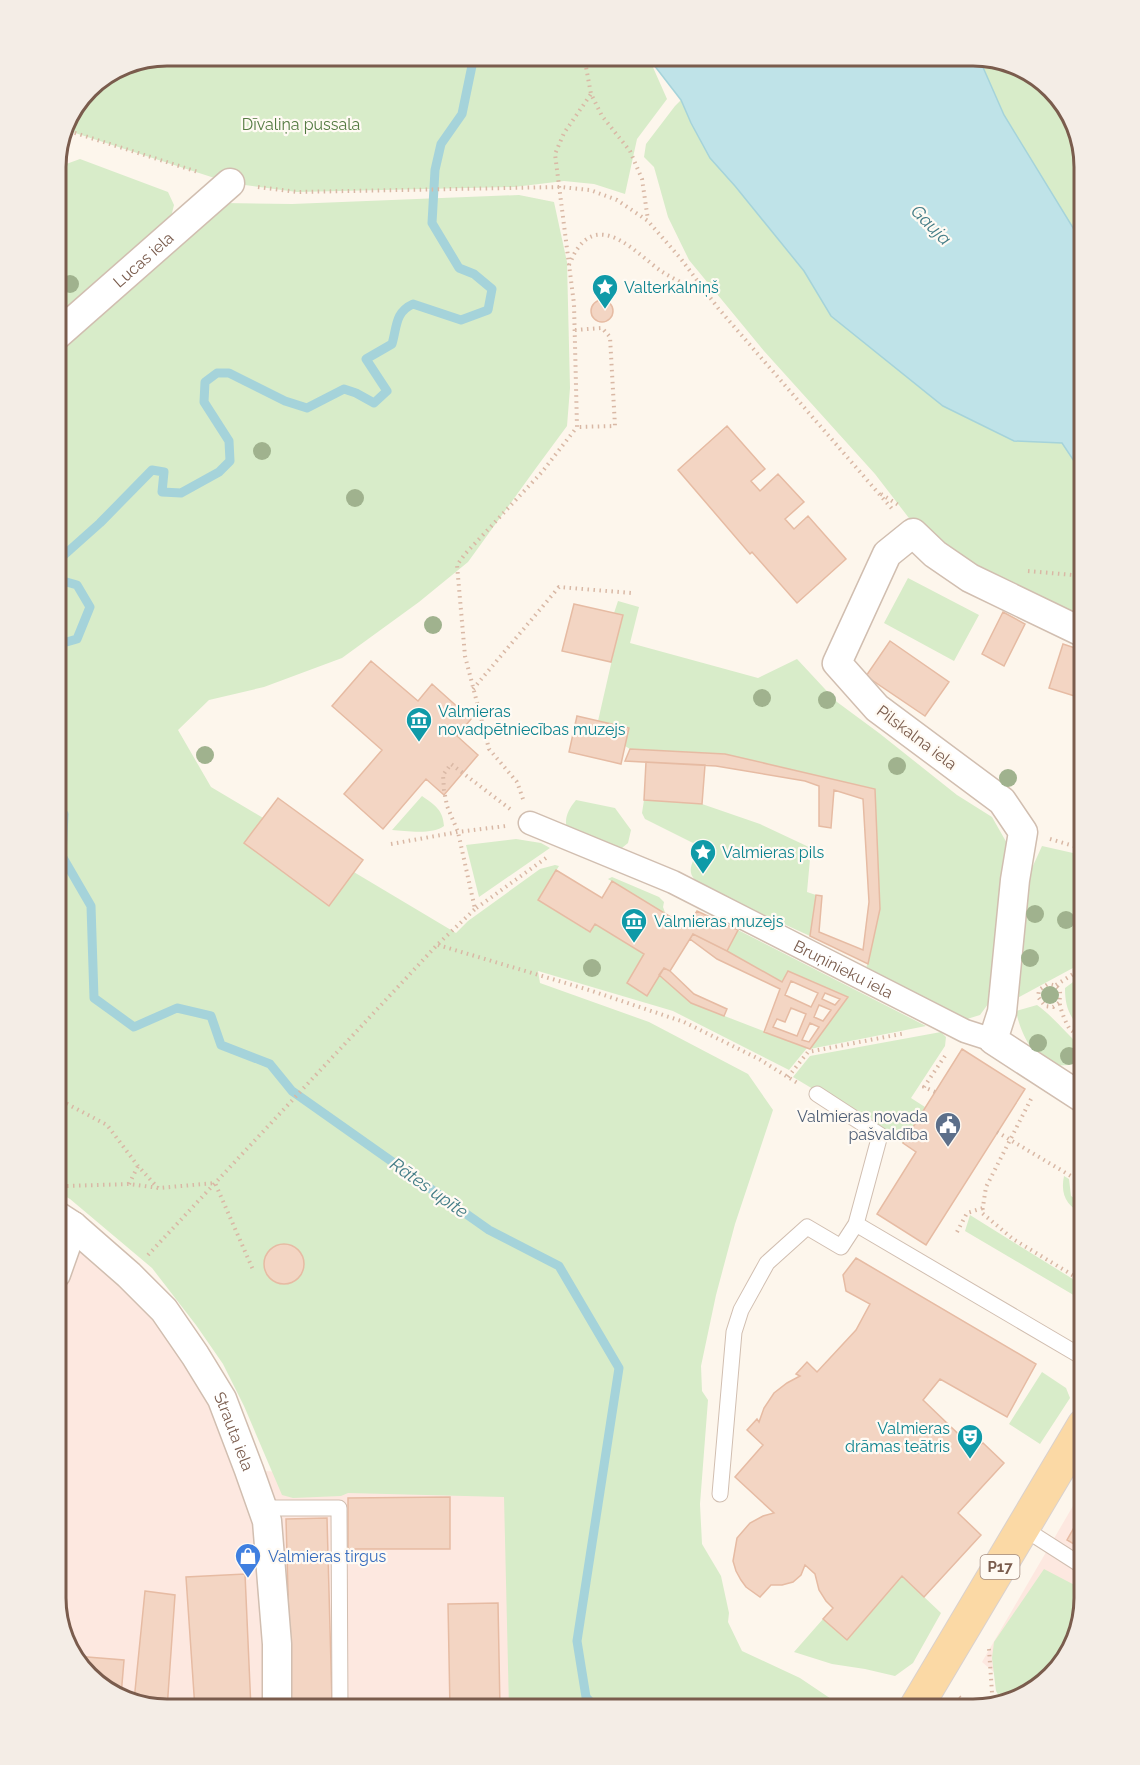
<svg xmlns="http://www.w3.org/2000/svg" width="1140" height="1765" viewBox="0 0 1140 1765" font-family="Raleway,sans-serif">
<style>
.commercial{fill:#fde8e0}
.green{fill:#d8ecc9}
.water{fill:#bfe3e8;stroke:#a5d3da;stroke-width:1.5}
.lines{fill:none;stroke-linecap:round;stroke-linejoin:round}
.stream{stroke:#a5d3da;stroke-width:9}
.building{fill:#f3d5c3;stroke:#e6bba3;stroke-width:1.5;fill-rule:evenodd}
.service-casing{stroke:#d1beb0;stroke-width:17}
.pedestrian-casing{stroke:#d1beb0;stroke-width:25}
.minor-casing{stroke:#d1beb0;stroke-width:31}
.primary-casing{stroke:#dad1cd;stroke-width:35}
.path{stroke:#d9b8a5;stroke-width:4;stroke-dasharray:1.5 4.5;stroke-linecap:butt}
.service{stroke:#fff;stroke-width:15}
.pedestrian{stroke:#fff;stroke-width:22}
.minor{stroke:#fff;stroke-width:28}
.primary{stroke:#fbd9a5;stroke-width:33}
.tree{fill:#a0b28e}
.labels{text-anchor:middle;stroke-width:4.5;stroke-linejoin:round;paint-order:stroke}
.shield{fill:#fffaf3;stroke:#a28b7f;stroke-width:1.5}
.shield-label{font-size:15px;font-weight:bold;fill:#7a5c4d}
.park-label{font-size:16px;fill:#537a41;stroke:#fffaf3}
.street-label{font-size:16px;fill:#7a5c4d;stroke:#fffaf3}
.culture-label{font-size:16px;fill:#0d838f;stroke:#fffaf3;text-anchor:start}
.service-label{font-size:16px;fill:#4e5e75;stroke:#fffaf3;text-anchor:end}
.shop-label{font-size:16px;fill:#366cbe;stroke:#fffaf3;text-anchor:start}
.water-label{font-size:18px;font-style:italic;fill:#437c86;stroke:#fffaf3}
.rim{fill:none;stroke:#7a5c4d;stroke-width:3}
</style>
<rect width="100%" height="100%" fill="#fdf6ec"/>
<!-- commercial -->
<path class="commercial" d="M73 1226 129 1274 249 1470 536 1489 537 1709H160L105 1691 67 1648 56 1598V1274Z
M1084 1487V1599L1066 1660 1023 1697 982 1662Z"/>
<!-- green -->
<path class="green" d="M167 56H648L667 99 637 139 625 194 594 184 564 181 514 187 297 192 230 183 69 131 88 88 125 64Z
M978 56 1035 74 1073 117 1084 167V240L1078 236 1004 115Z
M681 100 691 123 710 158 735 186 804 271 831 316 943 406 1014 441 1062 442 1084 476V618L991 575 912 522 875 474 764 351 689 260 668 217 654 167 644 157 646 144 675 106Z
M80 159 168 192 174 205 171 217 84 298 62 309 56 308V170L58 167Z
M519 195 554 202 567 262 570 388 567 426 536 468 468 562 419 602 342 658 264 687 209 700 178 730 211 787 456 933 468 921 540 869 555 865 559 866 538 900 589 932 595 924 644 954 627 983 647 996 659 975 691 1003 807 1048 789 1070 673 1011 538 971 540 983 649 1022 748 1074 773 1110 735 1224 716 1295 701 1366 702 1391 708 1400 700 1504 702 1544 721 1576 729 1613 728 1622 742 1651 800 1678 846 1709H509L504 1497 348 1493 341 1496 293 1498 282 1495 244 1406 223 1364 196 1325 152 1268 70 1199 56 1191V351L224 203 292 204Z
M908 578 979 615 954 661 884 623Z
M618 601 639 607 630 643 758 678 797 659 837 702 879 733 957 795 992 817 1008 845 991 1000 980 1015 967 1019 866 969 880 909 875 789 725 754 630 749 625 746 629 728 598 721 622 616 614 613Z
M422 796C435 805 443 810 444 826 433 835 406 831 392 830Z
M576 800 615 808 631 830 628 843 617 852 568 832C563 819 568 810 576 800Z
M644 800 702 804 760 824 811 848 807 892 816 895 810 936 705 888C683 873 691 868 699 846L645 819 642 813Z
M516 839 541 843 550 848 479 897 466 845Z
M1042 846 1073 853 1084 859V962L1010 1002 1012 972 1032 868Z
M612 877 659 897 664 902 663 907 666 915 608 879Z
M738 930 926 1026 810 1049 848 997 788 971 782 982 727 951Z
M1084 974V1032C1070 1018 1065 1008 1065 988Z
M1037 1005C1054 1017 1066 1034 1082 1047L1075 1061 1069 1065C1064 1065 1058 1066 1054 1065 1032 1059 1020 1031 1016 1011Z
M941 1032 946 1037 945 1046 911 1098 925 1107 903 1143 793 1077 810 1056Z
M1064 1176 1069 1179 1071 1196 1084 1205V1214C1067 1207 1060 1195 1064 1176Z
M970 1215 1084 1286V1296L1082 1300 965 1231Z
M1042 1372 1066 1388 1070 1398 1040 1444 1009 1424Z
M1044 1569 1084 1590V1599L1066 1660 1023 1698 1003 1703 996 1691 992 1658 994 1642Z
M902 1576 941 1613 913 1663 895 1676 865 1669 832 1664 794 1652 823 1619 847 1639Z"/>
<!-- water -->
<path class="water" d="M647 56H978L1004 115 1078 236 1084 240V476L1062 443 1014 441 943 406 831 316 804 271 735 186 710 158 691 123 681 100Z"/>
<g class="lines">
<!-- stream -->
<path class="stream" d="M56 568 63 556 100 523 152 470 164 472 162 492 181 493 219 472 230 461 229 441 204 402 205 382 217 373H229L285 401 307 408 344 389 356 393 374 403 387 391 366 359 392 344C397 327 395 312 413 304L461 320 488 310 492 289 474 274 459 268 432 223 435 170 441 144 462 114 474 56
M56 645 77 639 90 607 77 585 56 579
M56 808 64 814 62 856 91 906 94 998 134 1027 177 1008 211 1016 221 1045 270 1064 292 1091 489 1230 559 1266 619 1368 577 1641 586 1697 597 1709"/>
</g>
<!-- building -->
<path class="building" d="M591 311a11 11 0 1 1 22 0a11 11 0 1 1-22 0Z
M727 426 765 469 751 481 760 491 778 474 804 502 785 519 794 529 808 516 846 559 797 603 752 552 750 554 678 470Z
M574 604 623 615 611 662 562 651Z
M1003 612 1025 624 1004 666 982 654Z
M890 641 949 682 925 716 866 676Z
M1063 644 1084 651V699L1049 688Z
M371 661 418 701 432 684 471 719 457 736 478 755 444 795 426 779 383 829 344 794 382 750 332 706Z
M577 716 629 728 621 764 569 752Z
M630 749 725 754 875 789 880 909 868 964 810 936 816 895 822 896 819 932 863 950 869 902 863 799 834 790 831 828 819 826V786L805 781 716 766 625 761Z
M646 762 705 765 702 804 644 800Z
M278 798 363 860 329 906 244 843Z
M556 870 602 898 612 881 687 927 697 911 738 930 727 951 693 934 670 971 664 968 647 996 627 983 644 954 595 924 590 932 538 900Z
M693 934 727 951 782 982 788 971 848 997 810 1049 764 1032 780 989 717 959 690 939ZM791 981 818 993 811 1007 785 995ZM825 993 840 999 835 1005 822 999ZM819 1005 831 1010 823 1021 814 1017ZM791 1008 806 1014 797 1036 773 1027 777 1019 785 1022ZM810 1023 819 1027 809 1042 802 1040Z
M664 968 670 971 694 994 727 1009 724 1016 691 1003 659 975Z
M962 1049 1025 1089 926 1245 877 1214 916 1152 903 1143Z
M264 1264a20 20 0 1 1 40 0a20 20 0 1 1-40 0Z
M856 1258 1036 1364 1007 1417 940 1379 923 1400 974 1449 983 1443 1004 1463 958 1513 981 1535 924 1597 902 1576 847 1640 823 1619 833 1608 826 1601 819 1590 815 1574 805 1565 801 1575 793 1582 782 1585H771L760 1597 746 1587 741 1580 736 1571 733 1561 737 1538 750 1523 763 1516 774 1513 735 1477 763 1445 747 1430 757 1419 759 1422 764 1408 774 1393 787 1383 800 1376 796 1374 807 1362 817 1372 856 1330 870 1304 846 1291 843 1275Z
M450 1497V1549H348V1498Z
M1084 1510V1550L1067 1540Z
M327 1518 332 1702 291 1703 286 1519Z
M245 1574 251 1709H195L186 1577Z
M145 1591 175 1595 167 1709H160L134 1701Z
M498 1603 500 1709H450L448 1604Z
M75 1656 124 1660 121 1696 105 1691Z"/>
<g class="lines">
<!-- service casing -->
<g class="service-casing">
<path id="service" d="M817 1094 880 1135 856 1224
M720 1494 734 1332 741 1310 767 1263 807 1227 841 1247 856 1224 1084 1358
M262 1508H339L340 1709
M1023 1528 1084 1567"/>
</g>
<!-- pedestrian casing -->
<g class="pedestrian-casing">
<g id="pedestrian">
<path id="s1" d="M530 823 673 882 965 1031 993 1040"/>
</g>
</g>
<!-- minor casing -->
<g class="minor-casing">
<g id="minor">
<path id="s2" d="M56 336 230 183"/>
<path d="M1084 1099 993 1040 1002 1012 1015 880 1023 832 1002 801 877 708 837 663 887 554 913 533 935 554 970 578 1084 633"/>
<path id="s3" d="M56 1215 73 1226 129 1275 164 1310 195 1355 222 1399 249 1470 267 1521 277 1644V1709"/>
<path d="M56 1274 73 1226"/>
</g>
</g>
<!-- primary casing -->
<g class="primary-casing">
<path id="primary" d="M915 1709 1084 1425"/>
</g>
<!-- path -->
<path class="path" d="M584 56 591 94 602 116 630 151 642 179 648 220
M69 131 198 172
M258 187 297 192 560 187 590 190 617 200 648 221 681 259 718 308 893 510
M569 265C572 259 574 253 578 248 603 213 639 256 661 271 675 280 691 287 706 295
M575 330 602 328 610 337 615 426 577 427
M881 494 900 506
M1028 571 1084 576
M473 689 559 587 631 593
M523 799 517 782 489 749 465 656 457 565 465 554 542 472 577 427 574 304 555 154 564 133 591 94
M510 809 451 764 443 775 444 790 447 806 458 832 475 909 546 858
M1050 839 1084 849
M391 844 458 832 506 826
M438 945 589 990 684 1022 759 1059 799 1084
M1056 985 1084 967
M1059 1003 1053 1007 1045 1006 1038 997 1039 990 1048 984C1066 987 1058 995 1060 1005 1061 1011 1066 1023 1069 1028 1073 1032 1080 1036 1084 1040
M1079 1060 1084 1050
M788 1077 808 1052 906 1033
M935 1092 924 1087 947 1053
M56 1098 107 1125 138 1166 158 1188
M1031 1099 986 1187 982 1213 1013 1239 1084 1282
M997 1132 1076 1179
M129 1184 138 1166
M67 1186 129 1184 159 1188 215 1183 254 1272
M1084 1199 1076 1193C1074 1184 1074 1175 1084 1172
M957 1232 967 1213 983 1208
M148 1255 437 945 475 909
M989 1649 992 1693 995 1704
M959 1697 975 1709"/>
<!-- service -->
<use href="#service" class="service"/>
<!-- pedestrian -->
<use href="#pedestrian" class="pedestrian"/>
<!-- minor -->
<use href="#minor" class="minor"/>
<!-- primary -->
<use href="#primary" class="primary"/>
</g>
<!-- trees -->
<g class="tree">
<circle cx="70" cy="284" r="9"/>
<circle cx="262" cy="451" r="9"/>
<circle cx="355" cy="498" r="9"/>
<circle cx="433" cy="625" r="9"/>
<circle cx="762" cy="698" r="9"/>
<circle cx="827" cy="700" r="9"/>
<circle cx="205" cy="755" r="9"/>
<circle cx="897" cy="766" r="9"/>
<circle cx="1008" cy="778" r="9"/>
<circle cx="1035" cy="914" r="9"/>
<circle cx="1066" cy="920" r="9"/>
<circle cx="1030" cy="958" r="9"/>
<circle cx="592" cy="968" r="9"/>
<circle cx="1050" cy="995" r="9"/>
<circle cx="1038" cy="1043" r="9"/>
<circle cx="1069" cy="1056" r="9"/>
</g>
<!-- icons -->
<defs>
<g id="sight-pin" transform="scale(1.35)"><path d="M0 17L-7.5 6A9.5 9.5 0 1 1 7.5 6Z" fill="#0f9aa8" stroke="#fffaf3"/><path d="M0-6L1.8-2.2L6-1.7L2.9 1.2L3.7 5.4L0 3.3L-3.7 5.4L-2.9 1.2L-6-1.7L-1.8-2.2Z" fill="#fff"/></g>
<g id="museum-pin" transform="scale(1.35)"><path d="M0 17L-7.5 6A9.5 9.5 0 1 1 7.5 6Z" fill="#0f9aa8" stroke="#fffaf3"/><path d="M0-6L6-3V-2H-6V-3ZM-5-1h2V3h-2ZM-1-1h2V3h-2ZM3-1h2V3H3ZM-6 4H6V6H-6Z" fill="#fff"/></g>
<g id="civic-pin" transform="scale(1.35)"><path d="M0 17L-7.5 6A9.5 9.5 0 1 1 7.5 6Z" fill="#5c6f8a" stroke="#fffaf3"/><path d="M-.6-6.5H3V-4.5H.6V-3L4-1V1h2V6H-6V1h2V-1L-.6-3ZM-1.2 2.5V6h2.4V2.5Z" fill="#fff"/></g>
<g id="theatre-pin" transform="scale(1.35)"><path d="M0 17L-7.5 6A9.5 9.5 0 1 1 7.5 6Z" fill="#0f9aa8" stroke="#fffaf3"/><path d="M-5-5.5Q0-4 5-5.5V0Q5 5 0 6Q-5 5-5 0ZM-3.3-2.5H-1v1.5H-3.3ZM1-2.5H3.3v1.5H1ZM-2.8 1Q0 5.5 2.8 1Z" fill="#fff"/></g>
<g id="shop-pin" transform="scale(1.35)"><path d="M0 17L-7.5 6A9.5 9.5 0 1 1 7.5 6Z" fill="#3f7fe0" stroke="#fffaf3"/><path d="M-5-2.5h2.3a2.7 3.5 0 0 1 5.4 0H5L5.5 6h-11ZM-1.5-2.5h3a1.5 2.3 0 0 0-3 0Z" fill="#fff"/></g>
</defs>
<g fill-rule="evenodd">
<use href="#sight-pin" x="605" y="287"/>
<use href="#museum-pin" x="419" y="720"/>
<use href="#sight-pin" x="703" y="852"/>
<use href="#museum-pin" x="634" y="921"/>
<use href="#civic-pin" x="948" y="1125"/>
<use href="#theatre-pin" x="970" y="1437"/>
<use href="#shop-pin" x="248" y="1556"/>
</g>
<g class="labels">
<!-- shield labels -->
<rect class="shield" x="980.5" y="1555" width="39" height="24" rx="4.5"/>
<g class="shield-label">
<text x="1000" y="1572">P17</text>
</g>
<!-- park labels -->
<g class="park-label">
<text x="301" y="130">Dīvaliņa pussala</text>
</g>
<!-- street labels -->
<g class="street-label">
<text dy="6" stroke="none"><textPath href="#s2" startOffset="116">Lucas iela</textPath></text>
<text transform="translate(917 737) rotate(37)" y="6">Pilskalna iela</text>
<text dy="6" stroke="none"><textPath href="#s1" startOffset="346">Bruņinieku iela</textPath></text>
<text dy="6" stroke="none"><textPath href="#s3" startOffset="285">Strauta iela</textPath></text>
</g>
<!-- culture labels -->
<g class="culture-label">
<text x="624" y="293">Valterkalniņš</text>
<text x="438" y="717">Valmieras<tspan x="438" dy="18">novadpētniecības muzejs</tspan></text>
<text x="722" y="858">Valmieras pils</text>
<text x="654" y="927">Valmieras muzejs</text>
<text x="950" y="1434" text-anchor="end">Valmieras<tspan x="950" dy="18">drāmas teātris</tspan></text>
</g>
<!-- service labels -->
<g class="service-label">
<text x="928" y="1122">Valmieras novada<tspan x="928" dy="18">pašvaldība</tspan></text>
</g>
<!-- shop labels -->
<g class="shop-label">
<text x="268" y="1562">Valmieras tirgus</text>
</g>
<!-- water labels -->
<g class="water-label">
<text transform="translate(931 225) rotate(45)" y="6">Gauja</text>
<text transform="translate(429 1188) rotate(35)" y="6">Rātes upīte</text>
</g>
</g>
<!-- crop -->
<path d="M0 0H1140V1765H0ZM167 66H973A101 101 0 0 1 1074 167V1598A101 101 0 0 1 973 1699H167A101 101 0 0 1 66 1598V167A101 101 0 0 1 167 66Z" fill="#f4ede6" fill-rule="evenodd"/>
<path class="rim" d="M167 66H973A101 101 0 0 1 1074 167V1598A101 101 0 0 1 973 1699H167A101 101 0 0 1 66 1598V167A101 101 0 0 1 167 66Z"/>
</svg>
